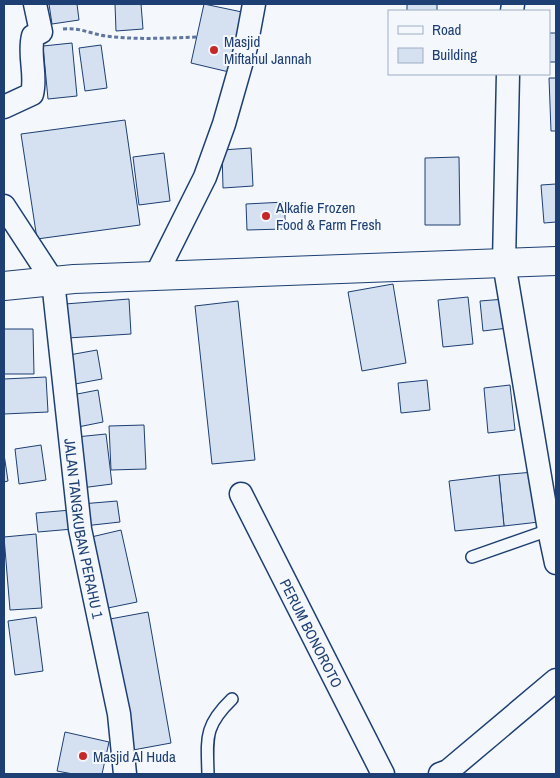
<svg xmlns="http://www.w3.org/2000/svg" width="560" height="778" font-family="'Archivo Narrow',sans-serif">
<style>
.building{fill:#d5e0f0;stroke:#1d3f73}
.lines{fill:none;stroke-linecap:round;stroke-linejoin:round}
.lane-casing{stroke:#1d3f73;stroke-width:14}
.street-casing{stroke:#1d3f73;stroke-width:25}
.secondary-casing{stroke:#1d3f73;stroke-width:30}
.path{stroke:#5e769c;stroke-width:3;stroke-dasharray:4 2.5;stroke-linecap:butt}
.lane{stroke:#f4f7fb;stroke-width:11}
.street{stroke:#f4f7fb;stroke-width:22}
.secondary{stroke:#f4f7fb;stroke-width:28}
.poi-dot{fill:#c62828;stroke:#f4f7fb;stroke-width:2}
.labels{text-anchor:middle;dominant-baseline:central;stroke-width:4;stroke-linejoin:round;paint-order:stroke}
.poi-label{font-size:15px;fill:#1d3f73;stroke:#f4f7fb;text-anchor:start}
.street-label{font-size:15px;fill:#1d3f73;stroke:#f4f7fb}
</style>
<rect width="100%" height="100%" fill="#f4f7fb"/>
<g class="building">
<polygon points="49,4 77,4 79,20 52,24"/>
<polygon points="115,4 141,4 143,29 116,31"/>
<polygon points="204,4 242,12 229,72 191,63"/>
<rect x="407" y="4" width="30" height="7"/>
<rect x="549" y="33" width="7" height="29"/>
<polygon points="72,43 77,96 48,99 43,46"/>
<polygon points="101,45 107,88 85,91 79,48"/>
<polygon points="549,78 556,78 556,131 551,131"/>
<polygon points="125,120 140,225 37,239 21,134"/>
<polygon points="251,148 253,186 223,188 222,150"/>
<polygon points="164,153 170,201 139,205 133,157"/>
<polygon points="459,157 460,225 425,225 425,158"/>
<polygon points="556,184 556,222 544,223 541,185"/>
<polygon points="285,202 285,229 247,230 246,204"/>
<polygon points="393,284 406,363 362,371 348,292"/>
<polygon points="468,297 473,344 443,347 438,300"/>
<polygon points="129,299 131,334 68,338 65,304"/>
<polygon points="505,299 508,328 483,331 480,301"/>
<polygon points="238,301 255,460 212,464 195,306"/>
<polygon points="4,329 33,329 34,374 4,374"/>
<polygon points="97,350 102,379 75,384 69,355"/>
<polygon points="46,377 48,412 4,414 4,379"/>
<polygon points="427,380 430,410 401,413 398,383"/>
<polygon points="510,385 515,430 488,433 484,388"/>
<polygon points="98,390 103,422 78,427 72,395"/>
<polygon points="144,425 146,469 111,470 109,426"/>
<polygon points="106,434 112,484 81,488 76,437"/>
<polygon points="41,445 46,480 19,484 15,449"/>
<polygon points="4,454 8,481 4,482"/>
<polygon points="534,472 539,522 504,526 499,475"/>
<polygon points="499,475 504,526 455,531 449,481"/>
<polygon points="117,501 120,522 84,526 81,504"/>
<polygon points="71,510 73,529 38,532 36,513"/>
<polygon points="121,530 137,602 103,609 87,538"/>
<polygon points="36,534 42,608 10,610 4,537"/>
<polygon points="148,612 171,743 133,750 110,619"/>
<polygon points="36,617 43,671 15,675 8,621"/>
<polygon points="65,732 109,742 102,774 73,774 57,771"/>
</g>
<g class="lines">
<defs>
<g id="lane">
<polyline points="472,557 549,530"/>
<path d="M208,774C207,738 204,726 232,699"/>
</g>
<g id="street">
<polyline points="512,11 513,4"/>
<polyline points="508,74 504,263 549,530 556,563"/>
<path d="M4,107L32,94C37,75 28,55 33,36L41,32L35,4"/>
<path id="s1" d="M4,206L53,281L80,529L119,714L125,774"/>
<polyline points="156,275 205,177 224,124 246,47 254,4"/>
<path id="s2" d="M241,494L383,774"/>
<polyline points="440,774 448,771 556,680"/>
</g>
<polyline id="secondary" points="4,286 74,279 556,261"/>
</defs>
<use href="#lane" class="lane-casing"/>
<use href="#street" class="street-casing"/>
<use href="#secondary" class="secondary-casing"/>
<path class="path" d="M63,29C79,27 91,34 106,36C136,40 167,38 197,37"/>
<use href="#lane" class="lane"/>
<use href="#street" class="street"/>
<use href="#secondary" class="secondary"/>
</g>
<g class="poi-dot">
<circle cx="214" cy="50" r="5"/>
<circle cx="266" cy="216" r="5"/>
<circle cx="83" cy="756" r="5"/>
</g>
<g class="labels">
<g class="poi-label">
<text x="224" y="41">Masjid<tspan x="224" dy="17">Miftahul Jannah</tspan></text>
<text x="276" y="207">Alkafie Frozen<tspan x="276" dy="17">Food &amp; Farm Fresh</tspan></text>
<text x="93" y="756">Masjid Al Huda</text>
</g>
<g class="street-label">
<text stroke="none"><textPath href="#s1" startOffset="339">JALAN TANGKUBAN PERAHU 1</textPath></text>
<text stroke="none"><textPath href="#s2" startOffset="156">PERUM BONOROTO</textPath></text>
</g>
</g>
<rect width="560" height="778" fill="none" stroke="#1d3f73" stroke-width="10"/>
<rect x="388" y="10" width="162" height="65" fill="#f4f7fb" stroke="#9eadc5"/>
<rect x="398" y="26" width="25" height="8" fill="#f4f7fb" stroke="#9eadc5"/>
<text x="432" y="35" font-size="15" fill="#1d3f73">Road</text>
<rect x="398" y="48" width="25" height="15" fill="#d5e0f0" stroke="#9eadc5"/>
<text x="432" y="60" font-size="15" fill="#1d3f73">Building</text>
</svg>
